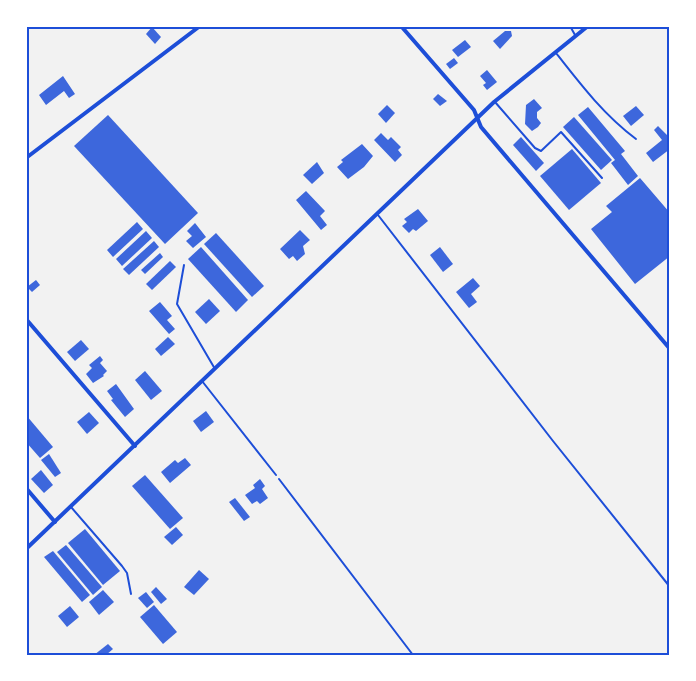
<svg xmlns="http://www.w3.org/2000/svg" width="696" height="681" font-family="Figtree,sans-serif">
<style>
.building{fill:#3d67dc}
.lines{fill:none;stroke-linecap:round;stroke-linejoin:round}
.path{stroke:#1d4ed8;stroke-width:2}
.service{stroke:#1d4ed8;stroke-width:2}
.minor{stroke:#1d4ed8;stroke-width:4}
.neatline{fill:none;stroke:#1d4ed8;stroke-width:2}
</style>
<rect width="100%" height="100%" fill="#f2f2f2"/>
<g class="building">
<polygon points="152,27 161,37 155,44 146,34"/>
<polygon points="505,31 511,31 512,36 500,49 493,41"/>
<polygon points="465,40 471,47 458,57 452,50"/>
<polygon points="454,58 458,63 450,69 446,64"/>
<polygon points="487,70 497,82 487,90 483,85 486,83 480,76"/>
<polygon points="63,76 75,94 69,98 64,91 46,105 39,95"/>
<polygon points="438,94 447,101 440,106 433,99"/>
<polygon points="534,99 542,108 537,112 537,118 541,123 538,127 532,131 525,124 526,105"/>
<polygon points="387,105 395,113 386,123 378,114"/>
<polygon points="636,106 644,115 631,126 623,116"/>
<polygon points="588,107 625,151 621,154 638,176 628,185 611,163 615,160 578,115"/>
<polygon points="108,115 198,213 165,244 74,146"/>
<polygon points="574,117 612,160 601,170 563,127"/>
<polygon points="658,126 670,138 670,149 653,162 646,153 662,140 654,130"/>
<polygon points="381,133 388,140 391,137 401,147 398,150 402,155 395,162 374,140"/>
<polygon points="521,137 544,163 536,171 513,145"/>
<polygon points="362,144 373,156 364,167 348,179 337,167 343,162 341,160"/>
<polygon points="572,149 601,183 569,210 540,176"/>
<polygon points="317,162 324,173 312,184 303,175"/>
<polygon points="640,178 670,213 670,256 635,284 591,229 612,212 606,206"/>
<polygon points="306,191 325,211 320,216 327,225 321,230 296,200"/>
<polygon points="418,209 428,221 416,231 413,229 409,233 402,226 407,222 404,219"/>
<polygon points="137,222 143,229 113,257 107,250"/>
<polygon points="195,223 206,237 193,248 186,241 192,236 187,231"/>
<polygon points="300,230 310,240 303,246 305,254 297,261 293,256 289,259 280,249"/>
<polygon points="146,231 152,238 122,266 116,259"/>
<polygon points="216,233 264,286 252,297 204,244"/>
<polygon points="154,241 159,247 129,275 123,269"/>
<polygon points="201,247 248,300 236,312 188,259"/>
<polygon points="440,247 453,264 443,272 430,255"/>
<polygon points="160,253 163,257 145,274 141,270"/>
<polygon points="170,261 176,267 152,290 146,284"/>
<polygon points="473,278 480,286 471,294 477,302 469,308 456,292"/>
<polygon points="36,280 40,285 32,292 27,287"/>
<polygon points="209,299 220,311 206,324 195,312"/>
<polygon points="160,302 172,316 167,320 175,329 169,334 149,311"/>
<polygon points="168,337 175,344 161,356 155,349"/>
<polygon points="81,340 89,349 75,361 67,352"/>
<polygon points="100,356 103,360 100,363 107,371 103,375 104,376 93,383 86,374 92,368 89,365"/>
<polygon points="145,371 162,391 151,400 135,380"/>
<polygon points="116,384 134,409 125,417 111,400 113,399 107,391"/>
<polygon points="206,411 214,422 201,432 193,421"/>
<polygon points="89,412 99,423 87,434 77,422"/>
<polygon points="26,415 53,447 40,458 26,442"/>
<polygon points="49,454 61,473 55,477 41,460"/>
<polygon points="185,458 191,465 170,483 161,472 175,460 178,463"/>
<polygon points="41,470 53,485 44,493 31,479"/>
<polygon points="145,475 183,518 170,529 132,486"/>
<polygon points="260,479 265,486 262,489 268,498 260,504 257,501 252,504 245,495 255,488 253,485"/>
<polygon points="235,498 250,517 244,521 229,502"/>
<polygon points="176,527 183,535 172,545 164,537"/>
<polygon points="85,529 120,571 103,585 68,543"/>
<polygon points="66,545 102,587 93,595 57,552"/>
<polygon points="53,551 90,595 82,602 44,557"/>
<polygon points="199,570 209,579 194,595 184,587"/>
<polygon points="156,587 167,599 161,604 151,592"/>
<polygon points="103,590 114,602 99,615 89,602"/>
<polygon points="146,592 154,602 147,608 138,598"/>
<polygon points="154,605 177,632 163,644 140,617"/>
<polygon points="70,606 79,617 67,627 58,616"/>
<polygon points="108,644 113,649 106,655 94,655"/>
</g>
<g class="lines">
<polyline class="path" points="279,479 413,655"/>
<g class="service">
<polyline points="570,26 575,35"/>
<path d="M556,53C581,85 604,115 636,139"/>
<polyline points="495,102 535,148 541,151 561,132 602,178"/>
<polyline points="378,215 553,441 670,587"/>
<polyline points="184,265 177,304 215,369"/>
<polyline points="202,381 276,475"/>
<polyline points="71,507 122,566 127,573 131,594"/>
</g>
<g class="minor">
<polyline points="401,26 474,110 481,127 670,349"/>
<polyline points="26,158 200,26"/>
<polyline points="26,319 135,446"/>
<polyline points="26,488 55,522"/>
<polyline points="26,549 494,102 588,26"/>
</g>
</g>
<rect width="696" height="681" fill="none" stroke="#ffffff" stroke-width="55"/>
<rect x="28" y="28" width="640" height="626" class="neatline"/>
</svg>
